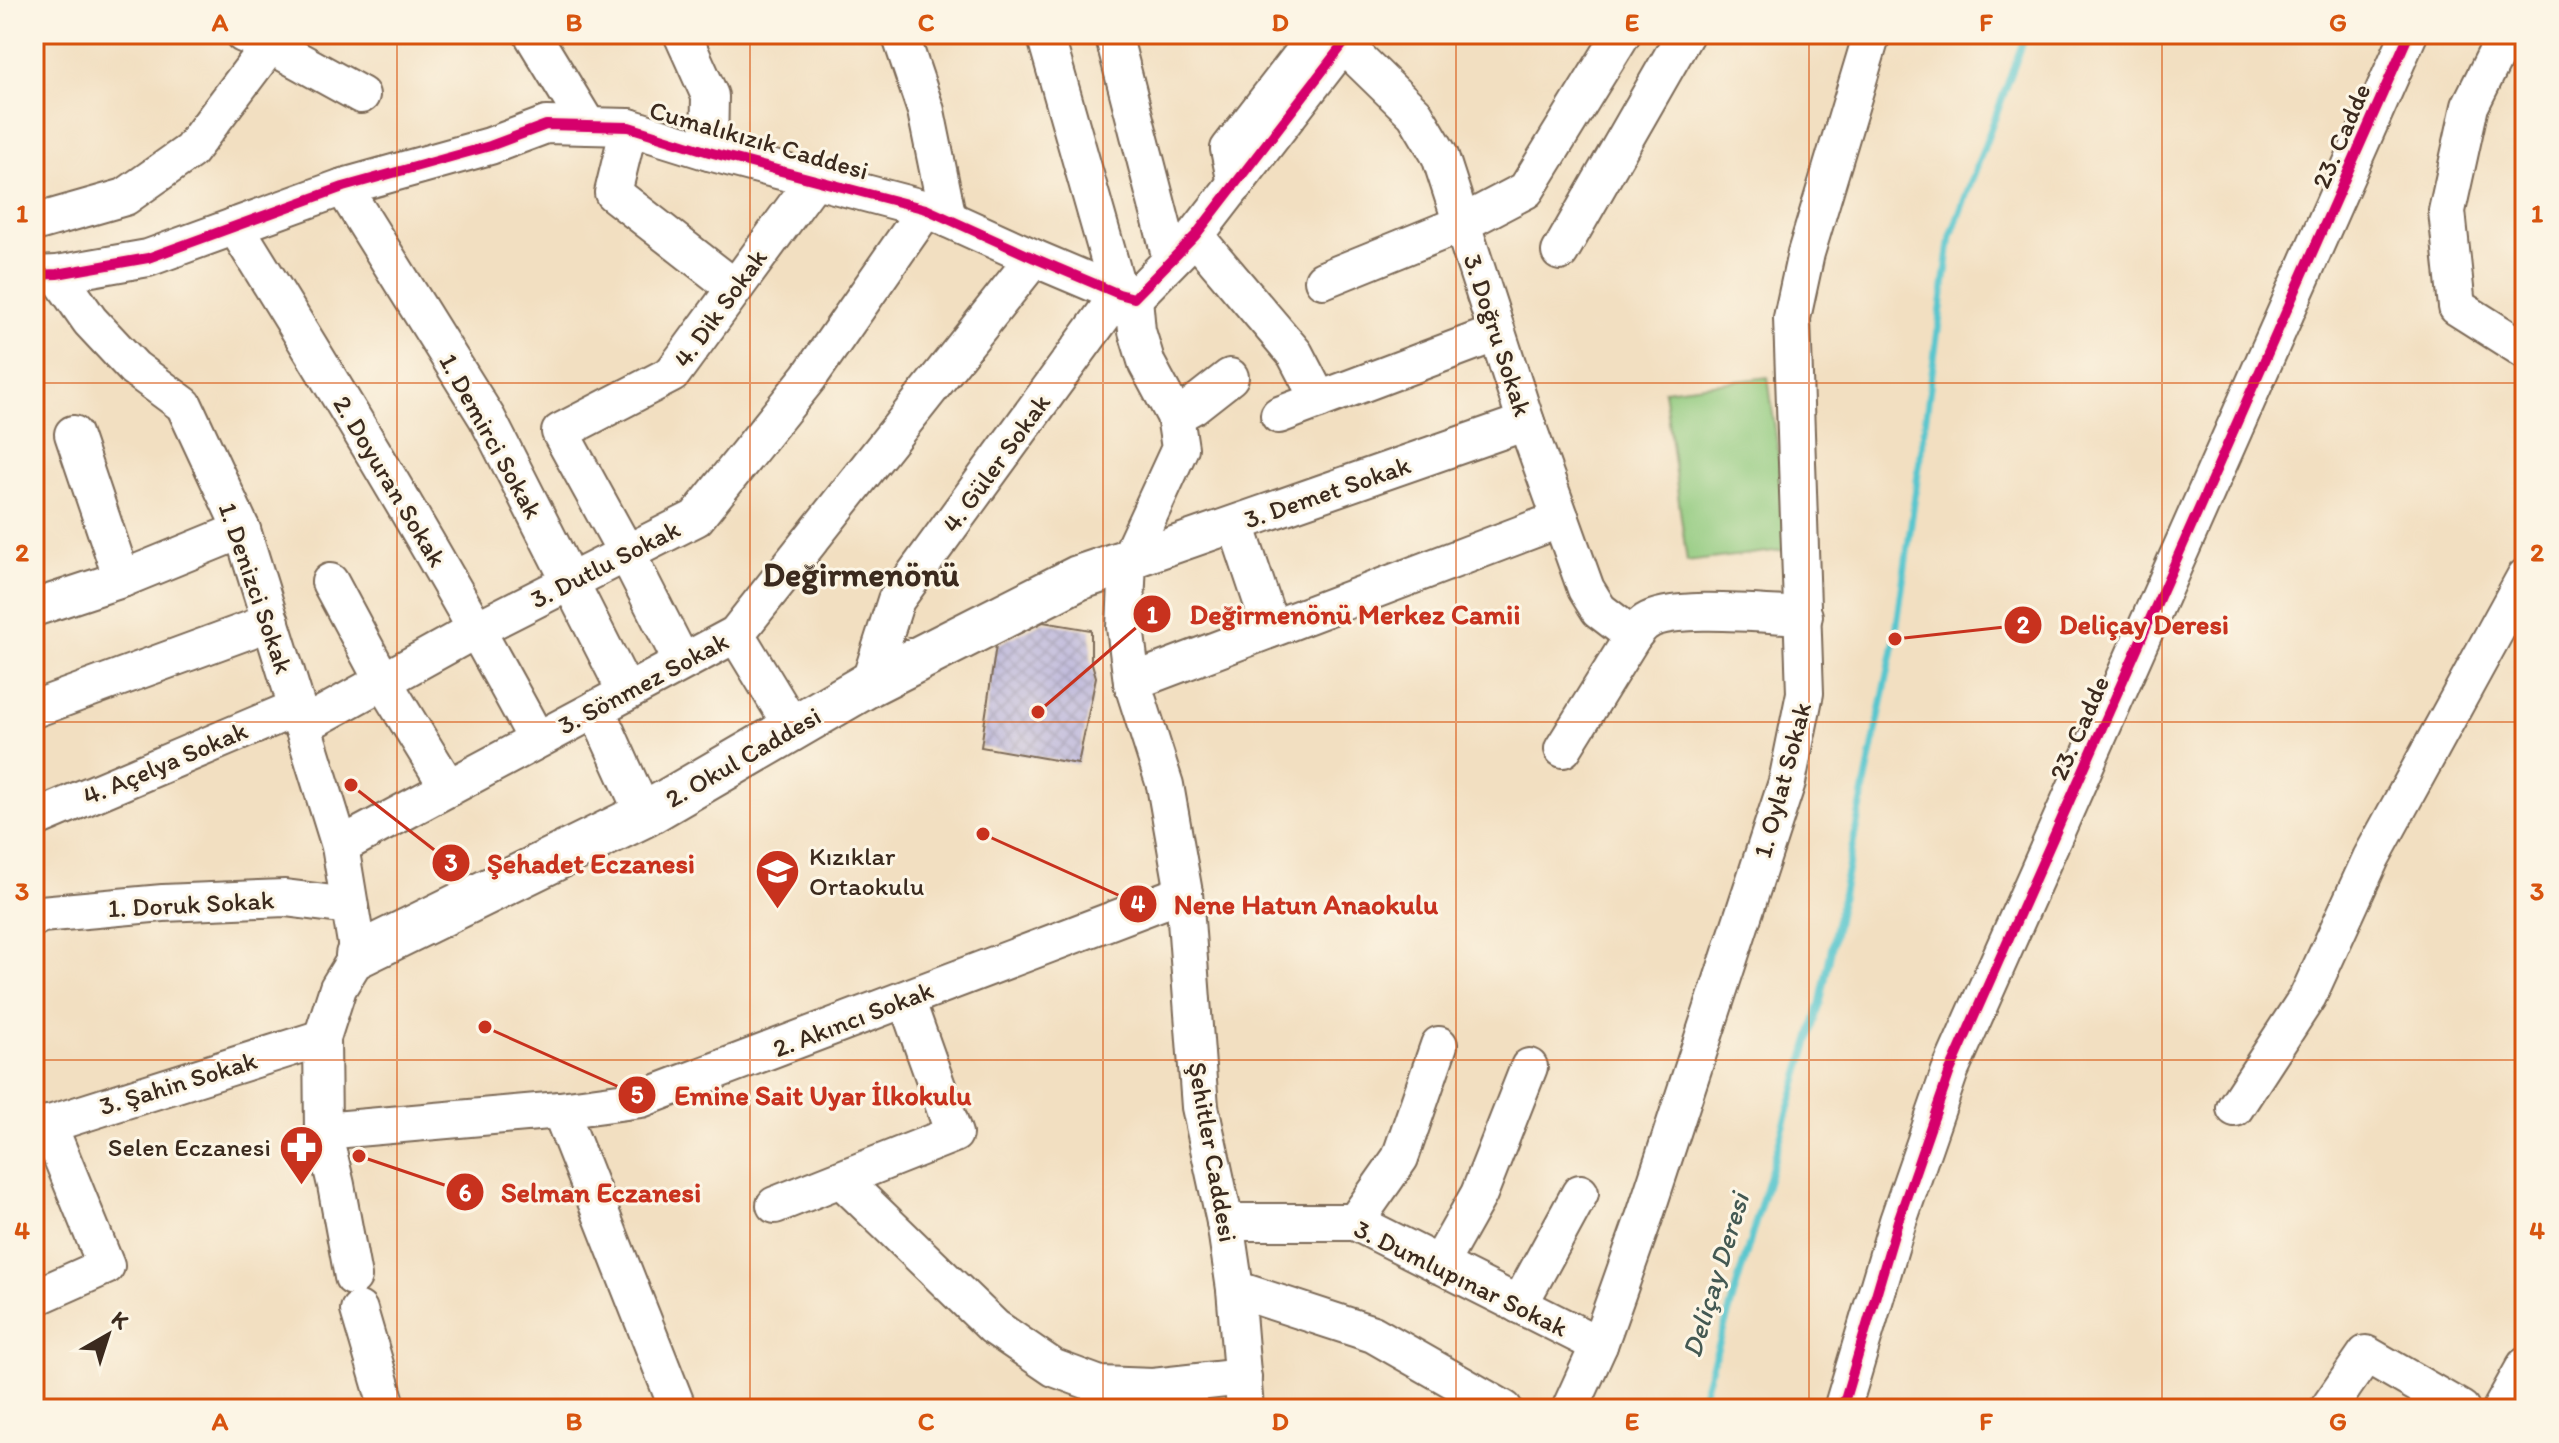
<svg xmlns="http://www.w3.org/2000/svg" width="2559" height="1443" font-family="Itim,sans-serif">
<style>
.pitch{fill:#8fc97d;stroke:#657a4e;stroke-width:2}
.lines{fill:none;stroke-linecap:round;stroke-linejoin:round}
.stream{stroke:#58c6ce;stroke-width:7}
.building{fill:url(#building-cross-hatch)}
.minor-casing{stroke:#7b6957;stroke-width:40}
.major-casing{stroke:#7b6957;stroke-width:48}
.minor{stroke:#fff;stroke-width:36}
.major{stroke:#fff;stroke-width:44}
.cycleway-casing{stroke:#fcf5e5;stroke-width:15}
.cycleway{stroke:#d6006c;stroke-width:10}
.grid{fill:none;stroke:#d7540e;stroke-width:2;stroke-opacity:0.55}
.labels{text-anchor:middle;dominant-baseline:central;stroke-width:6;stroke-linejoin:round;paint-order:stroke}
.street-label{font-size:26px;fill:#3b2a1e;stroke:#fcf5e5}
.poi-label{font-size:26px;fill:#3b2a1e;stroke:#fcf5e5;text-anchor:start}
.water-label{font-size:28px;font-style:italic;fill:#445953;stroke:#fcf5e5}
.district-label{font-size:34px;font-weight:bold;fill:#3b2a1e;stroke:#fcf5e5}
.leader{fill:none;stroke:#c8321e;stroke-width:3}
.callout-dot{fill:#c8321e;stroke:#fcf5e5;stroke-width:3}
.mark-label{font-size:24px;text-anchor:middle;font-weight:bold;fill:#fff}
.callout-label{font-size:28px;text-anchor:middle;font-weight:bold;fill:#c8321e;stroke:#fcf5e5;stroke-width:6;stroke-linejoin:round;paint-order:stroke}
.neatline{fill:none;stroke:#d7540e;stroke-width:3}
.grid-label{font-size:26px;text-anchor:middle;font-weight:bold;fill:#d7540e}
</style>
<defs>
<pattern id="building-cross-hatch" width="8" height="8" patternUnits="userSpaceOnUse" patternTransform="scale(2)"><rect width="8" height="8" fill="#b6b1db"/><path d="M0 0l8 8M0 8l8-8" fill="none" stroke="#9590b1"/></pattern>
</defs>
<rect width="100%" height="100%" fill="#fcf5e5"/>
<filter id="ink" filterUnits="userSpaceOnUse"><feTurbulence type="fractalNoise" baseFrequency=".0125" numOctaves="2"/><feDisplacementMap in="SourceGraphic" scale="16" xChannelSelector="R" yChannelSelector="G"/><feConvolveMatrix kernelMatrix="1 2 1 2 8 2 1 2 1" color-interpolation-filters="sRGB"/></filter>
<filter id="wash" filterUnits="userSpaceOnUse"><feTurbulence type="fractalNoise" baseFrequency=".006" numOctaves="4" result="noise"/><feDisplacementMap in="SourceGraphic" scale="32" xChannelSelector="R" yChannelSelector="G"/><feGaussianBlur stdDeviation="1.8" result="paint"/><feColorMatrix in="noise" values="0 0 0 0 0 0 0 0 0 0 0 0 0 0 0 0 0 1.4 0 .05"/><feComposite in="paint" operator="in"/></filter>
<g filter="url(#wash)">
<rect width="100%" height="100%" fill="#f2dfc1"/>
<polygon class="pitch" points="1768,377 1791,549 1687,562 1664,390"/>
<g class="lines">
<polyline class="stream" points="1698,1409 1726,1322 1820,1004 1895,639 1951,236 2026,34"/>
</g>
<g id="blocks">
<polygon class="building" points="1043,622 1091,630 1091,660 1096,677 1078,764 981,747 996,645"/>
</g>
</g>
<g filter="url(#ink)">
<use href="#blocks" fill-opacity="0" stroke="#7b6957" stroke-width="2"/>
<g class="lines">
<defs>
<g id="minor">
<polyline points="243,34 270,45 361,95"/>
<polyline points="532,34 588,126"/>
<polyline points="682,34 710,96 709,152"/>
<polyline points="900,34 926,111 948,219"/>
<polyline points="1113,34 1171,259"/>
<polyline points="2506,34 2470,106 2447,211 2457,307 2525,350"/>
<polyline points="1344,45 1415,114 1440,156 1526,422 1586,589 1599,610 1633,636"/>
<polyline points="629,127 613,193 735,288"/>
<polyline points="1236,184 1229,149 1318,34"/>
<polyline points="343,187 487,418 626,692"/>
<polyline points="34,223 125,197 190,151 270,45"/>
<path d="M235,226C340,395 443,565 537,740"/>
<polyline points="1195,236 1295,354 1319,400"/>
<polyline points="1560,252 1685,34"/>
<polyline points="57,274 90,321 134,368 184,405 242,530 340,846 358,955 338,988 322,1038 323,1131 336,1185 353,1277"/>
<polyline points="34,275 57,274 148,258 343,187 490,146 546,125 629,127 709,152 926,209 1034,258 1119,294 1134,298 1195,236 1351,34"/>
<polyline points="1323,280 1461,224 1526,190 1622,34"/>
<polyline points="1134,298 1137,331 1147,364 1175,416 1180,448 1128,561 1125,627 1132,682 1165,785 1184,893 1200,1107 1225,1222 1235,1289 1245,1409"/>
<polyline points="1279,415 1497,333"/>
<polyline points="1175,416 1193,406 1230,377"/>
<polyline points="73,434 122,579"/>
<polyline points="1236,524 1271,629"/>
<polyline points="1128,561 1526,422"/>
<polyline points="330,582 383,681 448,787"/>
<polyline points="34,608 122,579 242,530"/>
<polyline points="736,634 793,728"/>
<polyline points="682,662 627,554 560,432 672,374 815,179"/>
<polyline points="1132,682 1561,519"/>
<polyline points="869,684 896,600 1119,294 1045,34"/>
<polyline points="34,709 271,622"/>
<polyline points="596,709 644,815"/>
<polyline points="302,726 477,629 696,518 809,377 926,209"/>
<path d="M1563,749L1633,636C1637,631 1641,625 1646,622C1673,604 1769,615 1804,616"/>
<polyline points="34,819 296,708"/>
<polyline points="340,846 736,634 1034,258"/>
<polyline points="34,918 41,914 163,903 285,898 349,906"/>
<polyline points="2235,1108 2308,996 2371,858 2525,577"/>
<polyline points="560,1110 678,1409"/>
<polyline points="34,1129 322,1038"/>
<polyline points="323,1131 560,1110 641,1099 1184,893"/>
<polyline points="842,1180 994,1327 1054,1368 1100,1385 1153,1387 1243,1377"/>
<polyline points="775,1205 954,1134 906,999"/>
<polyline points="1225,1222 1355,1222 1599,1345"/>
<polyline points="1355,1222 1400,1158 1439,1045"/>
<polyline points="1439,1265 1479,1194 1529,1067"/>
<polyline points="1235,1289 1373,1334 1504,1409"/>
<polyline points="34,1298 106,1266 48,1124"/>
<polyline points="1519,1305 1580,1193"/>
<polyline points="359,1310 388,1409"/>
<polyline points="1570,1409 1599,1345 1645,1215 1787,782 1805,693 1792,318 1806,253 1872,34"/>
<polyline points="1842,1409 1898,1221 1950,1071 2409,34"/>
<polyline points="2328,1409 2366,1354 2461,1409"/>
<polyline points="2501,1409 2525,1366"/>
</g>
<polyline id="major" points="358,955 644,815 869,684 1078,578 1128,561"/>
</defs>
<use href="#minor" class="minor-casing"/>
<use href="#major" class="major-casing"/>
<use href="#minor" class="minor"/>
<use href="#major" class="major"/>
<defs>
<g id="cycleway">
<polyline points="34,275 57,274 148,258 343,187 490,146 546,125 629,127 709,152 926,209 1034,258 1119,294 1134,298 1195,236 1351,34"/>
<polyline points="1842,1409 1898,1221 1950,1071 2409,34"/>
</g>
</defs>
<use href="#cycleway" class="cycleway-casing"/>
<use href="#cycleway" class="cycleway"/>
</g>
</g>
<path class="grid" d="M397,34V1409M750,34V1409M1103,34V1409M1456,34V1409M1809,34V1409M2162,34V1409M34,383H2525M34,722H2525M34,1060H2525"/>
<defs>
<symbol id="school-pin" viewBox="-11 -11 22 30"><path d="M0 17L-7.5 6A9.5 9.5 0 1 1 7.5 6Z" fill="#c8321e" stroke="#fcf5e5"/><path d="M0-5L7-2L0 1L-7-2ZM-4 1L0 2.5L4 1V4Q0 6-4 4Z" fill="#fff"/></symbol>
<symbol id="pharmacy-pin" viewBox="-11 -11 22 30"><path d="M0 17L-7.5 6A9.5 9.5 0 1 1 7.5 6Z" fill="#c8321e" stroke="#fcf5e5"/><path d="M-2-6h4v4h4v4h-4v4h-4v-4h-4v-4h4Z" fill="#fff"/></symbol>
</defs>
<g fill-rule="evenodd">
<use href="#school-pin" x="752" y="846" width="51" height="69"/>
<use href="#pharmacy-pin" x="276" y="1122" width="51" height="69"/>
</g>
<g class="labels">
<g class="street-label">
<text transform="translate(2341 136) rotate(-67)">23. Cadde</text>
<text transform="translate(759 140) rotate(16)">Cumalıkızık Caddesi</text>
<text transform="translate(720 308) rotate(-54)">4. Dik Sokak</text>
<text transform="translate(1498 335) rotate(72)">3. Doğru Sokak</text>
<text transform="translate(491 436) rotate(61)">1. Demirci Sokak</text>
<text transform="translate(996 463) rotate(-54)">4. Güler Sokak</text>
<text transform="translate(390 481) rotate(59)">2. Doyuran Sokak</text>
<text transform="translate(1327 492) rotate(-19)">3. Demet Sokak</text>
<text transform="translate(605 564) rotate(-27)">3. Dutlu Sokak</text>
<text transform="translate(256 588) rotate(71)">1. Denizci Sokak</text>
<text transform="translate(643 683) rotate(-28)">3. Sönmez Sokak</text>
<text transform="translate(2079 728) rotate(-66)">23. Cadde</text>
<text transform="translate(743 757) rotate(-30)">2. Okul Caddesi</text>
<text transform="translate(165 763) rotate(-23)">4. Açelya Sokak</text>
<text transform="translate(1782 780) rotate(-75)">1. Oylat Sokak</text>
<text transform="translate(191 904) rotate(-3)">1. Doruk Sokak</text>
<text transform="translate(853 1019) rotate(-21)">2. Akıncı Sokak</text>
<text transform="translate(178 1083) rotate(-17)">3. Şahin Sokak</text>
<text transform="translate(1213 1152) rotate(80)">Şehitler Caddesi</text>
<text transform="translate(1461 1278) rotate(26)">3. Dumlupınar Sokak</text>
</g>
<g class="poi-label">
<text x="809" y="856">Kızıklar<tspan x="809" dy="30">Ortaokulu</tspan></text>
<text x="271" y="1147" text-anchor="end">Selen Eczanesi</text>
</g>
<g class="water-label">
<text transform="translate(1715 1275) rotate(-73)">Deliçay Deresi</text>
</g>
<g class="district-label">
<text x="861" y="574">Değirmenönü</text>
</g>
</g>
<path class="leader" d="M1038 712L1152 614M1895 639L2023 625M351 785L451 863M983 834L1138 904M485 1027L637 1095M359 1156L465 1192"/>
<g class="callout-dot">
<circle cx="1038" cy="712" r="8"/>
<circle cx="1895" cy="639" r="8"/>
<circle cx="351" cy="785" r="8"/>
<circle cx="983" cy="834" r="8"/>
<circle cx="485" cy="1027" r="8"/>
<circle cx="359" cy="1156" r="8"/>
<circle cx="1152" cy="614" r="20"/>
<circle cx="2023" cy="625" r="20"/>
<circle cx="451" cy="863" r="20"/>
<circle cx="1138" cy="904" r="20"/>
<circle cx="637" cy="1095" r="20"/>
<circle cx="465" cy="1192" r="20"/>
</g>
<g class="mark-label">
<text x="1152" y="623">1</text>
<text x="2023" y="633">2</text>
<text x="451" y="871">3</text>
<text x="1138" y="912">4</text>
<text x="637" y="1103">5</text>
<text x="465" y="1201">6</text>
</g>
<g class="callout-label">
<text x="1355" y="624">Değirmenönü Merkez Camii</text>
<text x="2144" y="634">Deliçay Deresi</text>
<text x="591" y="873">Şehadet Eczanesi</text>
<text x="1306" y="914">Nene Hatun Anaokulu</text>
<text x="823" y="1105">Emine Sait Uyar İlkokulu</text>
<text x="601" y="1202">Selman Eczanesi</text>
</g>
<rect width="2559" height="1443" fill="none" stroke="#fcf5e5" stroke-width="88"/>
<g transform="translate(108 1335) rotate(39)" stroke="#fcf5e5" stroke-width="6" paint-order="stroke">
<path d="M0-6L14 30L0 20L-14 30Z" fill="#3b2a1e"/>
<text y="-12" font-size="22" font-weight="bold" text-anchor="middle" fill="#3b2a1e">K</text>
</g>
<rect x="44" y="44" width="2471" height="1355" class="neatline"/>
<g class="grid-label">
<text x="220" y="31">A</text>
<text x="574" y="31">B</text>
<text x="926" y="31">C</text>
<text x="1280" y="31">D</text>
<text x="1632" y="31">E</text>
<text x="1986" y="31">F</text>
<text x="2338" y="31">G</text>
<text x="22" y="222">1</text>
<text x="2537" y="222">1</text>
<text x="22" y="561">2</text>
<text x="2537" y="561">2</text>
<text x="22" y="900">3</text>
<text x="2537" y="900">3</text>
<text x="22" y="1239">4</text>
<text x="2537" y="1239">4</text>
<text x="220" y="1430">A</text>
<text x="574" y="1430">B</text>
<text x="926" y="1430">C</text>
<text x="1280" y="1430">D</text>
<text x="1632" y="1430">E</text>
<text x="1986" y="1430">F</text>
<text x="2338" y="1430">G</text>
</g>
</svg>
